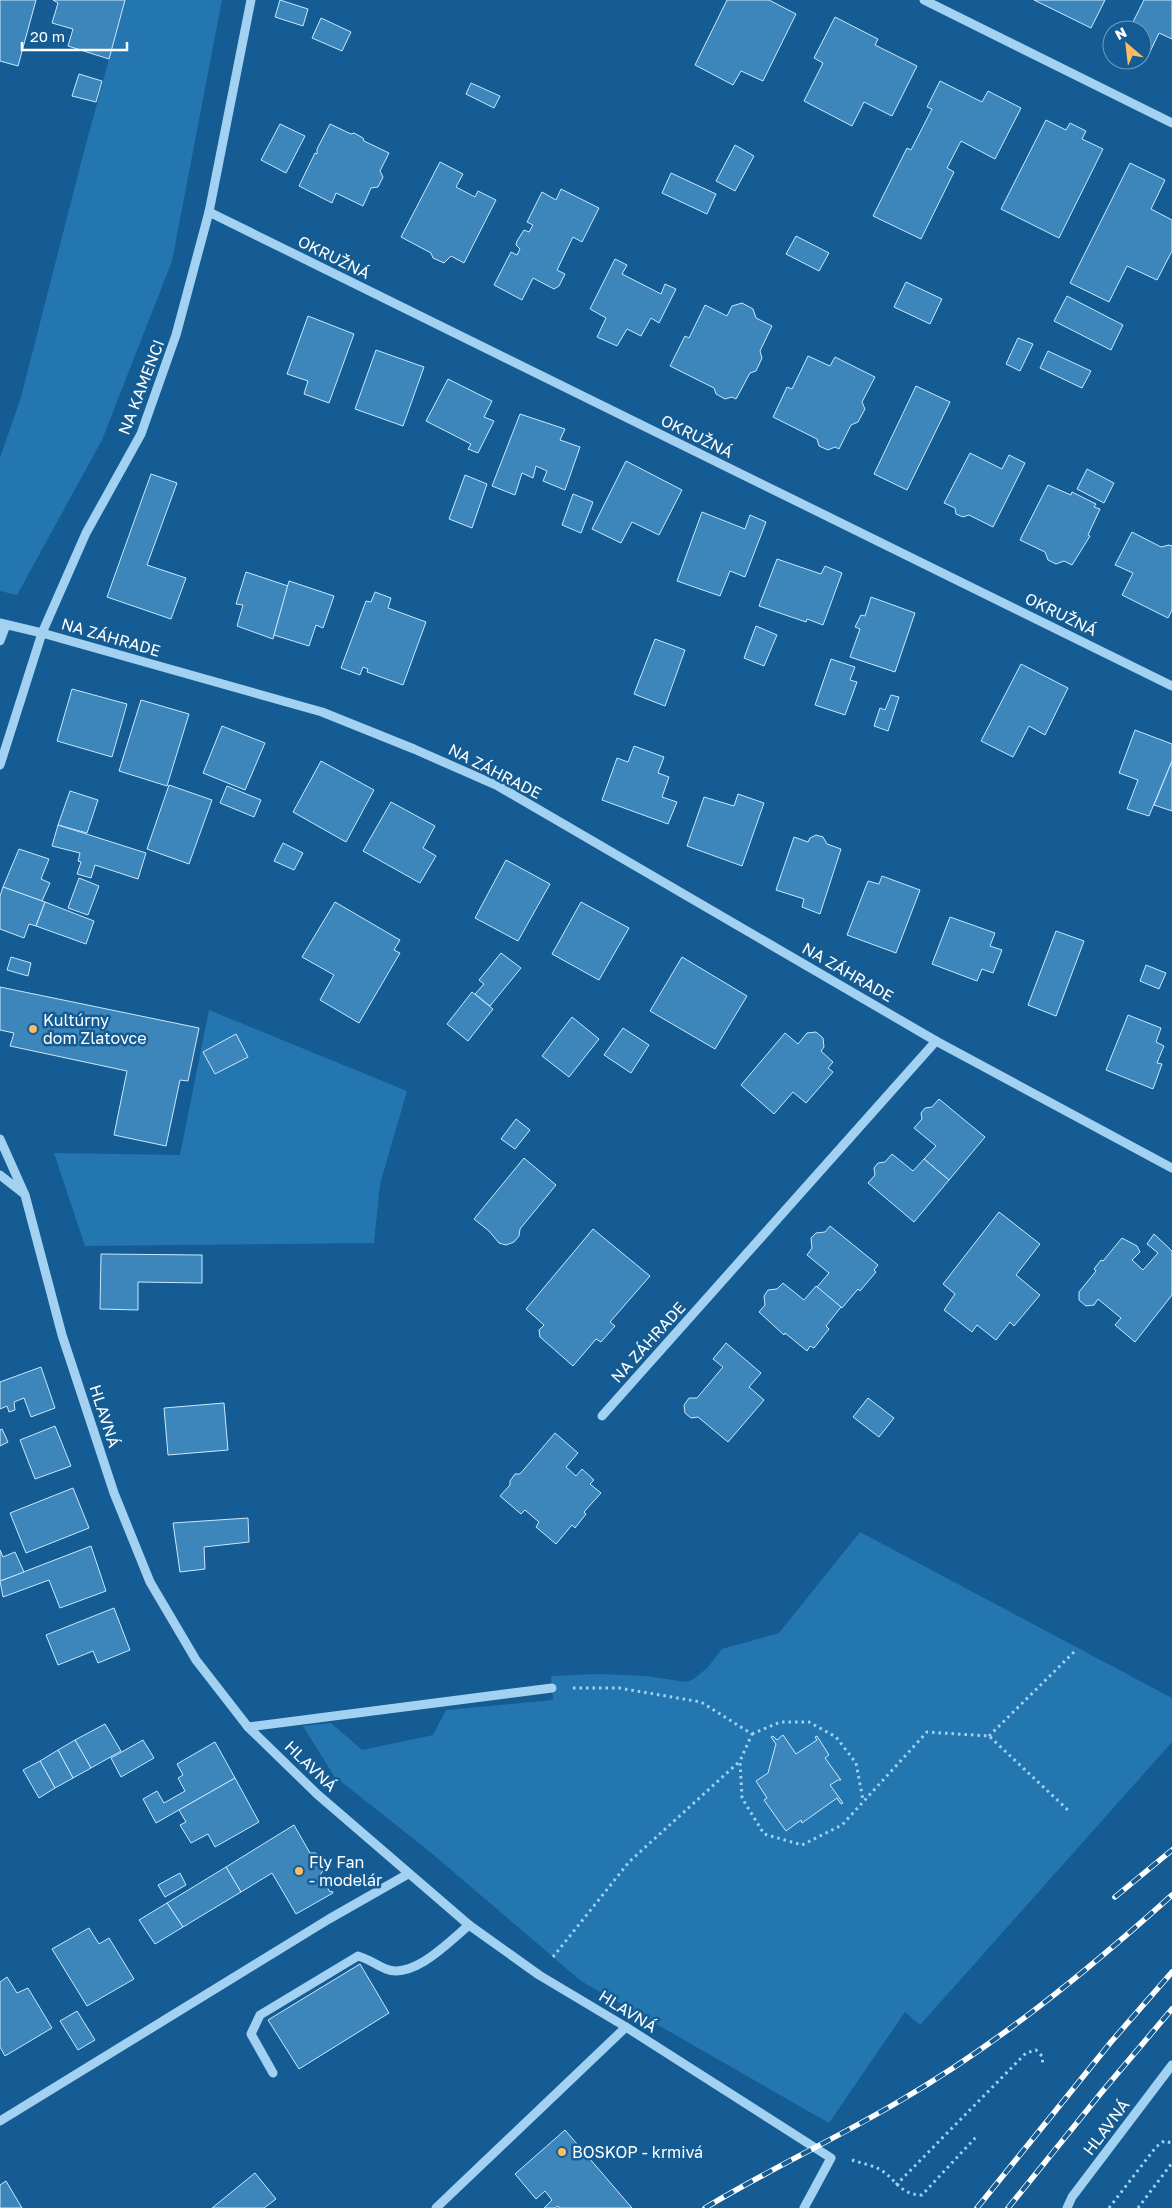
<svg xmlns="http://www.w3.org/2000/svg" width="1172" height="2208" font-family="'Golos Text',sans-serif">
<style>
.green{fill:#2476b0}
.building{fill:#3d86bb;stroke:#cae8fc}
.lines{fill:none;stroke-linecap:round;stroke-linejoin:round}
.path{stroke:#a3d1f1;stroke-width:3;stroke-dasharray:2.5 4;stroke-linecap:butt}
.minor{stroke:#a3d1f1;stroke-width:9}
.rail-casing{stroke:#fff;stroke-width:5.5}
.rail{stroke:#145c93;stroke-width:4;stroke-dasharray:11;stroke-linecap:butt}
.poi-dot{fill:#ffbd63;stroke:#145c93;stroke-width:2}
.labels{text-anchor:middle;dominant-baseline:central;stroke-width:5;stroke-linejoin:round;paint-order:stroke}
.street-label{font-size:16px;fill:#fff;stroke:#145c93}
.poi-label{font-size:16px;fill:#fff;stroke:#145c93;text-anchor:start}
</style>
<rect width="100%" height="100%" fill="#145c93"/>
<g class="green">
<polygon points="125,0 222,0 172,261 102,440 17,595 0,591 0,458 21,397 82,159"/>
<polygon points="209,1010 407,1091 380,1184 374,1243 85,1246 54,1153 180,1155"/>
<polygon points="860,1532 1172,1698 1172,1742 920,2025 905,2012 829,2123 581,1981 429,1851 334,1776 303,1726 331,1723 362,1750 433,1735 446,1710 553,1700 551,1676 598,1674 646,1676 686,1682 694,1679 708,1667 722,1649 779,1633"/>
</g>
<g class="building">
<polygon points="0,0 36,0 18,66 0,61"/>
<polygon points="53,0 125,0 109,59 68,46 73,29 52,23 58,3"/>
<polygon points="280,0 308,9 303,26 275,17"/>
<polygon points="727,0 769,0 796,14 763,81 741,71 733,85 695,65"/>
<polygon points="1034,0 1105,0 1091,28"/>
<polygon points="1144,0 1172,0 1172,39 1159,33 1148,56 1142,54 1142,30 1129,30"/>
<polygon points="835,17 878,39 875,45 917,66 892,116 864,102 852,126 804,101 823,63 814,58"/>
<polygon points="321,18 351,32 342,51 312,38"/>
<polygon points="79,74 102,81 96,102 72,96"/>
<polygon points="940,81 982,102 988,91 1021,108 995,159 961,141 947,168 954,172 921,239 873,216 907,148 911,150 932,109 927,107"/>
<polygon points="471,83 500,96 494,108 466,94"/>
<polygon points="1046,120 1066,130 1070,123 1086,131 1082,139 1103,149 1059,238 1001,209"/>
<polygon points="280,124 305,136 286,173 261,160"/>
<polygon points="330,124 351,134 354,133 363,138 364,141 389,153 380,171 383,177 378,187 371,188 363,206 336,193 332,203 299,186 315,153 317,154 317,149"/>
<polygon points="735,145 754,156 735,191 716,181"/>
<polygon points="440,162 463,174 456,187 475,197 478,191 496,200 464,263 451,256 444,263 433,258 431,253 401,237"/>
<polygon points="1130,163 1165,180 1151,209 1172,220 1172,251 1157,280 1127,266 1109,302 1070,283"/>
<polygon points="671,173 716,194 707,214 662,193"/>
<polygon points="561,189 599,208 582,242 573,237 557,270 565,274 559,286 554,289 533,278 522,300 494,285 511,252 517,255 520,249 516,245 517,241 524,230 529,232 533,225 527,222 542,192 556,200"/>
<polygon points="796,236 829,253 819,271 786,254"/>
<polygon points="615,259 627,265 622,274 661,294 665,284 676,289 659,323 651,318 641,336 627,329 617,346 597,337 606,318 590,309"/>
<polygon points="906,282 942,299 930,324 894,307"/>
<polygon points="1067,296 1123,325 1111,350 1054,321"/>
<polygon points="742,303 753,309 756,318 772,326 760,351 762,358 756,371 750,373 736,399 732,397 725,399 716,394 714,388 670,366 685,336 689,338 705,305 727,316 732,306"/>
<polygon points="308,316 354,334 329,403 304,394 308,381 287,374"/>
<polygon points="1018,338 1033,344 1020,371 1006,364"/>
<polygon points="376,350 424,367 403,426 355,409"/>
<polygon points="1048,351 1091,371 1082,388 1040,368"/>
<polygon points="808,356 830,366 835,357 875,377 862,402 865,409 858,422 851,425 839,449 835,447 828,450 819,446 817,439 773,417 787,387 792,389"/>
<polygon points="448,379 492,401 484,417 494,421 478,453 468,449 471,444 426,421"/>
<polygon points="916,386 950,402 907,490 874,474"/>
<polygon points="520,414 565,429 560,440 580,447 565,490 543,481 547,471 536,466 533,478 522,473 515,495 492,486"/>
<polygon points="970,453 1002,469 1009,455 1025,463 993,527 969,515 963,517 956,514 955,508 944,503"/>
<polygon points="626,461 682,490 659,535 632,522 621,543 592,529"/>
<polygon points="1087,469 1114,483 1104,503 1077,489"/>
<polygon points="151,474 177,483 147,565 186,578 171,619 107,597"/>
<polygon points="465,475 487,484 472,528 449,519"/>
<polygon points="1048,485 1071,495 1072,492 1096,504 1094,507 1100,509 1088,535 1090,536 1072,565 1064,561 1056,564 1048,560 1045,552 1020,540"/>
<polygon points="573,494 593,502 581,533 562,525"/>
<polygon points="702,512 745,529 750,515 766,522 745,577 730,571 720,596 677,581"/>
<polygon points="1132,532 1161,547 1169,545 1172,546 1172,610 1168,618 1122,595 1133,573 1115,565"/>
<polygon points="777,559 821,574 825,566 842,573 823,625 807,619 806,622 759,606"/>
<polygon points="246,572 288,586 273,639 237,626 243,605 236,604"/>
<polygon points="289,581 334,596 323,628 316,625 309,646 274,635"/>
<polygon points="375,592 391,598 388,608 426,622 403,685 367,672 368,669 363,667 360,675 341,668 366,601 371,602"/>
<polygon points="871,597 915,613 895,672 850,657 860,629 855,627 861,615 865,616"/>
<polygon points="756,626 777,635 764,666 744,658"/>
<polygon points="655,639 685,650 665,706 634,694"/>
<polygon points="831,659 855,667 850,680 857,682 845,715 815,705"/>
<polygon points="1021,664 1068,688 1045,735 1029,726 1013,757 981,741"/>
<polygon points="72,689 127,704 112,757 57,741"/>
<polygon points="891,695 899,697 888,731 874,726 880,708 885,710"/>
<polygon points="141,700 189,714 167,786 119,771"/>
<polygon points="222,726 265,743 245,790 203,773"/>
<polygon points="1135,730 1172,744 1172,761 1149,816 1127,809 1138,780 1119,773"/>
<polygon points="634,746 664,757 658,773 669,777 662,797 677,802 668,824 602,800 617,758 628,762"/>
<polygon points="321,761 374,790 346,842 293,812"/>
<polygon points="1172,761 1172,811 1154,805"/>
<polygon points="169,785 212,800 189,864 147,849"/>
<polygon points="227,786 261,800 254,817 220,803"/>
<polygon points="70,791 98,800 87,833 58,825"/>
<polygon points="738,794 764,803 742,866 687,846 704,797 734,806"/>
<polygon points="391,802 435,826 423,848 436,856 420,883 363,851"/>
<polygon points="58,825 146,853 138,879 95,865 91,878 77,874 81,862 78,861 80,853 52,846"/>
<polygon points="816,835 823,837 827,844 841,849 820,914 802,907 804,899 776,890 794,837 808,842 810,838"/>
<polygon points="283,843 303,853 294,870 274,861"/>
<polygon points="19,849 49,859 41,879 50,883 42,901 3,887"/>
<polygon points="506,860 550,884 518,941 475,918"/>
<polygon points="882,876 920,890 896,953 847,935 868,881 879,884"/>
<polygon points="79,878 99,886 88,915 68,908"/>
<polygon points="3,887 45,902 36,926 29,924 24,938 0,929 0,896"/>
<polygon points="45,902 94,921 86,944 36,926"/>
<polygon points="335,902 400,940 394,950 400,953 359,1023 320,1000 334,975 302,957"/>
<polygon points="581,902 629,928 599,980 552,954"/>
<polygon points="950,917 995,933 990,946 1002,950 993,973 982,969 977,981 932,964"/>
<polygon points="1056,931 1084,941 1056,1016 1028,1005"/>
<polygon points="501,953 521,968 490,1006 475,994 484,984 479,980"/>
<polygon points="11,957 31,963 28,976 7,970"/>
<polygon points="682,957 747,996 715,1049 650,1011"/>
<polygon points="1146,965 1166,973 1159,989 1140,981"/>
<polygon points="0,987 199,1028 188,1081 180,1080 166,1146 114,1135 127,1071 10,1046 14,1033 0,1030"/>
<polygon points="472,992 493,1009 468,1041 447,1024"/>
<polygon points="1128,1015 1161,1028 1156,1042 1164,1046 1157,1063 1162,1064 1153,1089 1106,1070"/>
<polygon points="572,1017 599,1039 569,1077 542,1056"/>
<polygon points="623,1028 649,1045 631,1073 604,1055"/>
<polygon points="816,1032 823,1038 824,1047 821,1051 833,1062 828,1068 833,1072 806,1103 793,1092 774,1114 741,1085 785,1033 798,1044 807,1033"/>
<polygon points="236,1034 248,1057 215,1074 203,1052"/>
<polygon points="939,1099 985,1137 949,1180 924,1159 936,1146 914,1128 922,1119 921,1113 925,1108 932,1107"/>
<polygon points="516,1119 530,1130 515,1149 501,1139"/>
<polygon points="892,1154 913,1171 924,1159 949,1180 914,1222 868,1183 875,1175 874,1168 878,1163 885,1162"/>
<polygon points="524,1158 556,1185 520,1229 519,1236 514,1242 506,1245 499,1243 489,1231 474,1219"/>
<polygon points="999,1212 1040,1244 1016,1275 1040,1295 1014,1326 1010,1322 996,1340 977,1325 972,1332 944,1310 955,1294 943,1284"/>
<polygon points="830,1226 878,1265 874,1270 876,1272 860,1291 858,1289 842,1308 817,1287 829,1273 807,1255 812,1248 811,1238 816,1233 825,1232"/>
<polygon points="593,1229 650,1276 610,1322 615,1326 601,1342 596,1339 573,1366 540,1337 539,1330 544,1325 526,1309"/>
<polygon points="1154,1234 1172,1251 1172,1295 1135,1342 1115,1325 1121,1318 1098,1299 1094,1305 1086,1306 1079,1300 1079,1292 1096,1271 1094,1269 1101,1260 1103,1261 1122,1238 1137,1246 1140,1252 1132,1260 1143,1270 1158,1253 1147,1244"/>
<polygon points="101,1254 202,1255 202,1283 138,1282 138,1310 100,1309"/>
<polygon points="783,1283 804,1300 816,1286 841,1307 826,1326 829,1329 814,1348 810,1346 807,1351 785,1333 784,1335 759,1312 765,1305 764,1296 768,1290 777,1289"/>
<polygon points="726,1343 761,1373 749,1387 764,1400 728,1442 698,1417 691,1418 685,1413 684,1405 689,1398 697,1398 723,1367 713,1359"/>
<polygon points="41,1367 55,1408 31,1417 24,1398 14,1402 15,1410 9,1412 7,1406 0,1409 0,1382"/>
<polygon points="868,1398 894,1418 879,1437 853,1417"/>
<polygon points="224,1403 228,1450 168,1455 164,1408"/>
<polygon points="55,1426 71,1466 35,1479 20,1440"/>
<polygon points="2,1429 8,1442 0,1446 0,1430"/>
<polygon points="555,1433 578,1453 566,1467 576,1476 582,1469 594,1480 590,1484 601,1493 584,1512 586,1514 575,1528 572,1525 556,1544 536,1527 539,1522 525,1510 521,1514 500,1496 510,1485 510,1481 515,1474 520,1474"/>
<polygon points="73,1488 89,1528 26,1553 10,1513"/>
<polygon points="248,1518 249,1542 204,1547 205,1569 180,1572 173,1523"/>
<polygon points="91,1546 106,1591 60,1608 49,1580 3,1597 0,1581"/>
<polygon points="0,1550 3,1557 15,1552 24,1572 0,1581"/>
<polygon points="114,1608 130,1650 98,1663 93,1651 58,1665 46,1635"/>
<polygon points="105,1724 121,1751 91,1768 75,1740"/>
<polygon points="783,1735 796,1754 817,1740 815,1737 817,1736 829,1755 825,1758 841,1780 838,1780 830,1785 843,1803 841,1804 837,1798 802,1823 801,1820 786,1831 764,1800 767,1798 756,1781 768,1773 776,1744 771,1737 773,1736 777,1740"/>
<polygon points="75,1740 91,1768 73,1778 58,1750"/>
<polygon points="143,1740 154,1758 121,1777 111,1758"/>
<polygon points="215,1742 235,1778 156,1823 143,1799 157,1791 164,1803 185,1791 178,1778 183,1775 177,1764"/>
<polygon points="58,1750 73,1778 55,1788 40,1761"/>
<polygon points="40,1761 55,1788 39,1798 23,1770"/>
<polygon points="235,1778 259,1822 215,1847 208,1834 191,1843 180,1825 186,1822 179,1810"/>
<polygon points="294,1825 310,1853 316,1853 325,1868 320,1875 330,1892 332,1891 333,1893 296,1914 272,1873 241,1892 226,1867"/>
<polygon points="226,1867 241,1892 183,1927 167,1903"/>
<polygon points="180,1873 186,1885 165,1897 158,1885"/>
<polygon points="167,1903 183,1927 155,1944 139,1920"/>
<polygon points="89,1928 99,1944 109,1938 134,1979 87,2006 52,1949"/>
<polygon points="360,1964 389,2013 299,2069 268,2020"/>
<polygon points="7,1977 17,1993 28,1988 52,2028 5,2056 0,2047 0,1982"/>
<polygon points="77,2011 95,2040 78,2050 60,2021"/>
<polygon points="565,2130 632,2208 559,2208 558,2206 555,2208 544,2208 552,2200 545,2191 536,2199 515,2174"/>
<polygon points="255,2173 276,2199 264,2208 212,2208"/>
<polygon points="6,2181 22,2208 0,2208 0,2185"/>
</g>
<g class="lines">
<g class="path">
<polyline points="573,1688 619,1688 701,1702 752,1734 740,1761 742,1798 764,1834 802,1845 842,1825 927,1732 989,1736 1069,1811"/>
<polyline points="752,1734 780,1722 809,1722 836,1737 856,1763 863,1800"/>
<polyline points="989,1736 1075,1651"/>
<polyline points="553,1957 629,1862 740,1761"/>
<path d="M852,2160C861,2163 871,2165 879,2169C896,2178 899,2195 922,2195L976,2137"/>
<polyline points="896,2185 1026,2053 1036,2050 1042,2056 1043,2066"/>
<polyline points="1109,2208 1156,2147 1164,2141 1172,2143"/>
<polyline points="1138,2208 1172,2163"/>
</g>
<g class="minor">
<polyline points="924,0 1172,123"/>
<polyline points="209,212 1172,686"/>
<polyline points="0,623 42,633 322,712 414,749 498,786 936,1041 1172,1168"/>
<polyline points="0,641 6,625"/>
<polyline points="0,765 42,633 86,533 141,434 176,335 209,212 251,0"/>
<polyline points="0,1139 25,1195 62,1335 114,1493 150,1582 196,1660 248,1727 317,1794 469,1925 539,1975 626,2027 831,2158 804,2208"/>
<polyline points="0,1175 23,1193"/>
<polyline points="602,1416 936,1041"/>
<polyline points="248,1727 552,1688"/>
<path d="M273,2073L251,2034L260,2015L358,1956C369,1959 376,1965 386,1969C413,1980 450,1941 469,1925"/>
<polyline points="0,2121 329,1919 408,1874"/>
<polyline points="436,2208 626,2027"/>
<polyline points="1067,2208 1072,2197 1172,2065"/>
</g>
<defs>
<g id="rail">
<polyline points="1115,1897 1172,1850"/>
<path d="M705,2208C768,2170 835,2139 898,2102C998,2044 1086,1972 1172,1895"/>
<polyline points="977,2208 1111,2042 1172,1972"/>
<polyline points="1008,2208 1101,2093 1172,2009"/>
</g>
</defs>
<use href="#rail" class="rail-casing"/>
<use href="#rail" class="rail"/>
</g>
<g class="poi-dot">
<circle cx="33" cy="1029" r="5"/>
<circle cx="299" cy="1871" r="5"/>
<circle cx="562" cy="2152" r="5"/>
</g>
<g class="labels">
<g class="street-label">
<text transform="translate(334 257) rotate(26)">OKRUŽNÁ</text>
<text transform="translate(141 387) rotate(-69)">NA KAMENCI</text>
<text transform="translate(697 436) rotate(26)">OKRUŽNÁ</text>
<text transform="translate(1061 614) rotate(26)">OKRUŽNÁ</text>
<text transform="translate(111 637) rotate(16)">NA ZÁHRADE</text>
<text transform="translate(495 771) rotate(27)">NA ZÁHRADE</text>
<text transform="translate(848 972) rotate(30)">NA ZÁHRADE</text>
<text transform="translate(648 1342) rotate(-48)">NA ZÁHRADE</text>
<text transform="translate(105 1416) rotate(72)">HLAVNÁ</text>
<text transform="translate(311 1766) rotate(44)">HLAVNÁ</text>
<text transform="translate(628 2011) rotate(32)">HLAVNÁ</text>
<text transform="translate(1106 2127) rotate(-53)">HLAVNÁ</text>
</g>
<g class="poi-label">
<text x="43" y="1020">Kultúrny<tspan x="43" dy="18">dom Zlatovce</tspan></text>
<text x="309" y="1862">Fly Fan<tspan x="309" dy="18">- modelár</tspan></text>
<text x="572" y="2152">BOSKOP - krmivá</text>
</g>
</g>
<g transform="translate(1127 45) rotate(332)"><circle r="24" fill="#145c93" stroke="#729dbe"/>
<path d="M0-4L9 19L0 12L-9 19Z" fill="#ffbd63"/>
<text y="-8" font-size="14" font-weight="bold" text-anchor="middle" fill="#ffffff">N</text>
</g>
<path d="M22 42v8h105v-8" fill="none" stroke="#ffffff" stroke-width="2.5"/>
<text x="30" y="42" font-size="15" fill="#ffffff" stroke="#145c93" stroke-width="4" paint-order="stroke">20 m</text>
</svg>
